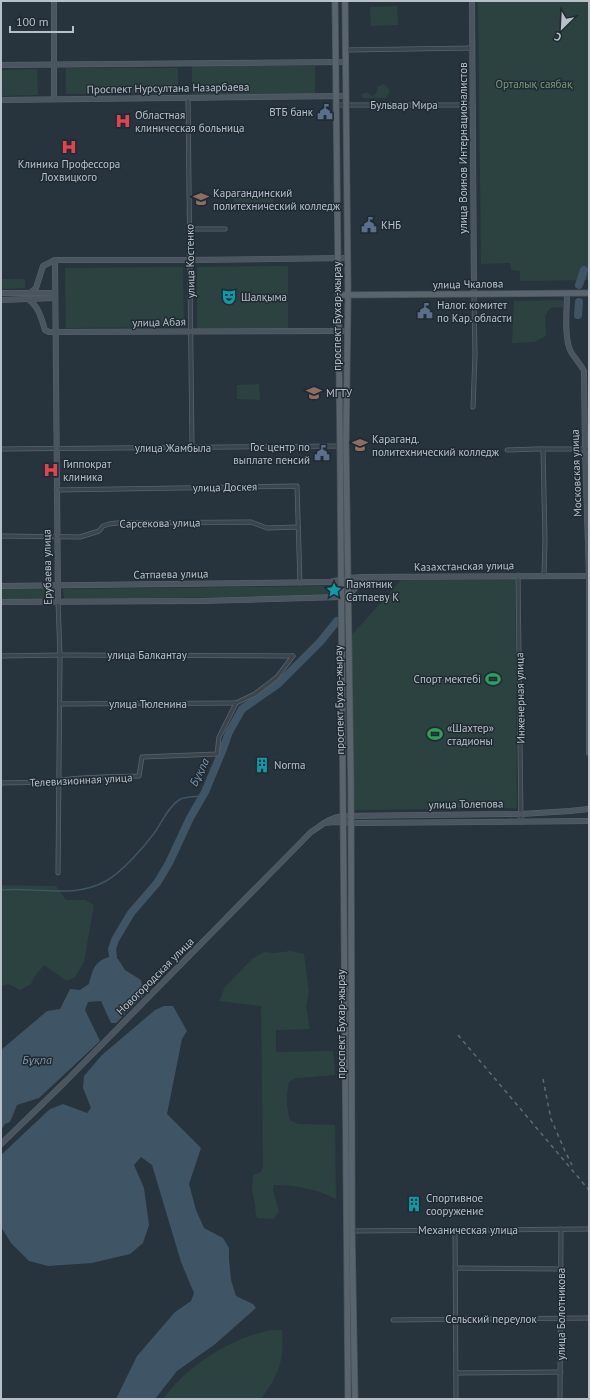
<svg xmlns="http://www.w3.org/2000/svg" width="590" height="1400" font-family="'PT Sans',sans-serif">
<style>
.green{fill:#2c4240}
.water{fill:#3f5464}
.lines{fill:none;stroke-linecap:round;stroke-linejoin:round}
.stream{stroke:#3f5464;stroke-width:1.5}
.river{stroke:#3f5464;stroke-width:8}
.street-casing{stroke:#59636b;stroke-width:5}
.secondary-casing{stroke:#59636b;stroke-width:6}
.primary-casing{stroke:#47515a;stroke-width:7}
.street{stroke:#3b454e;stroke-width:3.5}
.secondary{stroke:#4a5560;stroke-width:5}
.primary{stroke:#59646d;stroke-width:5.5}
.rail{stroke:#5e6a74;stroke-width:1.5;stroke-dasharray:4 4;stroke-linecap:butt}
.labels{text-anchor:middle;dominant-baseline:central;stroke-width:3;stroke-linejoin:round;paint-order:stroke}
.park-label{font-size:11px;fill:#789c7b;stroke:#202a33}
.street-label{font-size:11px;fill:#b7c0c8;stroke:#202a33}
.poi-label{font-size:11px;fill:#b7c0c8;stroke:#202a33;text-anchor:start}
.water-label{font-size:12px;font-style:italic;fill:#7b95a9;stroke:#202a33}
</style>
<rect width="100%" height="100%" fill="#27343d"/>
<g class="green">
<polygon points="478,1 589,1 589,280 520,281 520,271 511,270 510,263 481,264"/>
<polygon points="397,6 398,25 371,26 370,7"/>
<rect x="192" y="66" width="123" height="28"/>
<rect x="66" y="68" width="112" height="26"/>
<polygon points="37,69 38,95 1,96 1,70"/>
<polygon points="384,84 390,90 386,98 362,98 362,94 367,92 371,96 375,95 378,90 377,87"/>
<polygon points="235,190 274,190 273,207 233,207"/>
<polygon points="288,266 288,328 197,329 197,267"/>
<polygon points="183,267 184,327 66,328 65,268"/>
<polygon points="1,279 25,279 25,288 1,289"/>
<polygon points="563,300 563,307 550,308 545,316 546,336 534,342 512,343 514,301"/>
<polygon points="259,384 260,400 237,399 237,385"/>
<polygon points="515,578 517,808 355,810 350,637 402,579"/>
<polygon points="333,586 333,596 64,599 63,589"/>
<rect x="1" y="589" width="45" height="10"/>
<polygon points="1,885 56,886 66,900 85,900 94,905 84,962 75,977 67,981 44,965 34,977 31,984 20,990 9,984 1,986"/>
<path d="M291,951L304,954L309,992L306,1006L310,1029L276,1030V1052L333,1051L335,1075L296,1078L289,1082C286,1096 286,1107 290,1120L298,1124L335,1125L336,1199C317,1189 295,1185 274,1185L273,1191L279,1211L274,1219L257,1218L256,1215L255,1204L252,1189L253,1175L261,1172L263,1165L261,1006L219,1001L225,987L252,959L264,952L274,953Z"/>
<path d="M271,1330H282C285,1361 278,1375 261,1399H163C189,1364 229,1339 271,1330Z"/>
</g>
<g class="water">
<path d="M113,956L118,959L125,970L141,980L144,995L116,1023H111L101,1001L88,1002L85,1010L100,1041L39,1098L17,1105L10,1122L5,1124L1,1130V1050L47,1011L60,1009L70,989L80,990L89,984C93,969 94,960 113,956Z"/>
<polygon points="164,1006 173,1006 187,1031 182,1039 167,1114 201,1148 189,1184 196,1210 204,1228 223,1238 229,1248 229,1259 231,1280 236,1296 253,1304 256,1308 214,1345 177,1371 155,1399 116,1399 137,1356 175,1312 191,1301 194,1293 181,1262 152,1165 141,1157 134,1165 144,1188 149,1225 143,1243 130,1254 92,1263 48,1266 29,1261 11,1243 1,1227 1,1155 50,1109 63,1104 87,1113 91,1108 83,1088 84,1076 102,1055 155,1010"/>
</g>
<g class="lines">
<path class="stream" d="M1,890C36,887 74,899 106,881C122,872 144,847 155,832C162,822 168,807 179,800C185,796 195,797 202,796"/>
<g class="river">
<polyline points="579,285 584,270"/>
<polyline points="578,315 579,302"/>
<polyline points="113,956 112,949 115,940 131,913 157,883 169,863 190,818 205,792 223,749 229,732 242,709 278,684 320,642 337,621"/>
</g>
<defs>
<g id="street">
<polyline points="346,50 472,48"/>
<polyline points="188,98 192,448"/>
<polyline points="336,105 473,105"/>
<polyline points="190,229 225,229"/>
<polyline points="473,407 475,355 474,295"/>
<polyline points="1,449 341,446"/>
<polyline points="543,449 545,540 544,576"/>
<polyline points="507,450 536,449 589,449"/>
<polyline points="56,490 297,486 300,583"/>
<polyline points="1,536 80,537 99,531 103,526 109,524 117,523 251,522 267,528 298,527"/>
<polyline points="518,575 521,822"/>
<polyline points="58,601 60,655 58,873"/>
<polyline points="1,656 60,655 293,656"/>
<polyline points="60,704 236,703"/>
<path d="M1,783L52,782C77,776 113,777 139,776L142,757L217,754L219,737L236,703L255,694L277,677L293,656"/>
<polyline points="455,1229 456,1399"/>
<polyline points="350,1231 589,1229"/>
<polyline points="455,1268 561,1269"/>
<polyline points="393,1320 589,1318"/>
<polyline points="456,1373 561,1372"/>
<polyline points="560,1399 561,1229"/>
</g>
<g id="secondary">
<polyline points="54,1 54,99"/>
<polyline points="472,1 474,295"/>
<polyline points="1,65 345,62"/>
<polyline points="1,100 345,96"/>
<polyline points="55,260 58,601"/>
<polyline points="1,293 54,293"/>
<polyline points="30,293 36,288 43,266 55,260 190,260 347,258"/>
<path d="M567,293C567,309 564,335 570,350C574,358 580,363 584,371L585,449L589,576"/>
<path d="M28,299C39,307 41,317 45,330L49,332L348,331"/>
<polyline points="1,300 54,298"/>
<polyline points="589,576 589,753"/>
<polyline points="1,586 330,582 348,578 364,577 589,576"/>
<polyline points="1,602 200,601 340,597 348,595 360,584 377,579"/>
<polyline points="325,823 334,822 351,823 589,821"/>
<path d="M1,1144L66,1081L311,832C322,825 329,818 342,816L521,814L570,811L589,809"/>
</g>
<g id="primary">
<polyline points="335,1 340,446 348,1399"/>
<polyline points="345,1 348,295 346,446 351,792 352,1231 355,1399"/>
<polyline points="338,295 589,293"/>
</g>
</defs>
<use href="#street" class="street-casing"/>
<use href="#secondary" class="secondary-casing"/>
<use href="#primary" class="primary-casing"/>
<use href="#street" class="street"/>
<use href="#secondary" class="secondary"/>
<use href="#primary" class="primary"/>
<g class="rail">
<polyline points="458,1035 589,1190"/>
<polyline points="543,1079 551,1119 565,1151 572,1165"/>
</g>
</g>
<defs>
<symbol id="civic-bare" viewBox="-9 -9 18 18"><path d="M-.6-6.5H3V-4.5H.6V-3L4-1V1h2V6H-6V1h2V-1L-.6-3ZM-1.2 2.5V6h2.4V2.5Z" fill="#5c6f8a" stroke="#202a33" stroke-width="2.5" paint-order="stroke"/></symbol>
<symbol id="hospital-bare" viewBox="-9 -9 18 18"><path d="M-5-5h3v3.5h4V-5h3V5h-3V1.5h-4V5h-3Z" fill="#e0444e" stroke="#202a33" stroke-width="2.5" paint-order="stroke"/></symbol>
<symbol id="university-bare" viewBox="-9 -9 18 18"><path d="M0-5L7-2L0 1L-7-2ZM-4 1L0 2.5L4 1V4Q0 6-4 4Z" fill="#8d6e63" stroke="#202a33" stroke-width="2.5" paint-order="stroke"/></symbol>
<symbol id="theatre-bare" viewBox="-9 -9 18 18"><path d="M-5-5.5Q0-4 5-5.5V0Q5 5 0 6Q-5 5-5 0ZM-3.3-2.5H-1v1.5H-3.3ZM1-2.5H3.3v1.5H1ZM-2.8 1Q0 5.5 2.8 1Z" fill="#0f9aa8" stroke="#202a33" stroke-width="2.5" paint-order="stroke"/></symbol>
<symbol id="sight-bare" viewBox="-9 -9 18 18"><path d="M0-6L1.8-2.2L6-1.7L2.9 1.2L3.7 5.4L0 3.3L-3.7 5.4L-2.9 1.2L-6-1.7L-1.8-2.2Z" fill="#0f9aa8" stroke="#202a33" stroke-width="2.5" paint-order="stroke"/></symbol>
<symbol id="stadium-bare" viewBox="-9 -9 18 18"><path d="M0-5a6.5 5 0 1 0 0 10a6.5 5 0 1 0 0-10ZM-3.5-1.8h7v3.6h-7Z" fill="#2e9e5b" stroke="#202a33" stroke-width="2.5" paint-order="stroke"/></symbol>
<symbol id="building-bare" viewBox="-9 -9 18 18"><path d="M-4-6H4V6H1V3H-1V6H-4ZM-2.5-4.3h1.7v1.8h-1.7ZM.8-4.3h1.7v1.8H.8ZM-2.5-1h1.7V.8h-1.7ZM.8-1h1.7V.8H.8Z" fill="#0f9aa8" stroke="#202a33" stroke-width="2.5" paint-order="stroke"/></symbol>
</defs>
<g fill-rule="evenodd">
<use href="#civic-bare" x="314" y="101" width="22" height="22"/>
<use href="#hospital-bare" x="112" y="110" width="22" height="22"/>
<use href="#hospital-bare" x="58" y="136" width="22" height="22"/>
<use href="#university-bare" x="190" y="188" width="22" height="22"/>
<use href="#civic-bare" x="358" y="214" width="22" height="22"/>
<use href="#theatre-bare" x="218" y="286" width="22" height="22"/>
<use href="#civic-bare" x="414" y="300" width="22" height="22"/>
<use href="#university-bare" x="303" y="382" width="22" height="22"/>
<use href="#university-bare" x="349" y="434" width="22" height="22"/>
<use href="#civic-bare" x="311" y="442" width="22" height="22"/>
<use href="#hospital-bare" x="40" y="459" width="22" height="22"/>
<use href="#sight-bare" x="323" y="579" width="22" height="22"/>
<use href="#stadium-bare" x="482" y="668" width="22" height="22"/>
<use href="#stadium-bare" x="424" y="723" width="22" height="22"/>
<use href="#building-bare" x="251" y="754" width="22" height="22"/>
<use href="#building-bare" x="403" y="1193" width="22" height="22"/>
</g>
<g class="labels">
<g class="park-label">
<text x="534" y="84">Орталық саябақ</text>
</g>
<g class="street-label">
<text transform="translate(168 88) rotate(-1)">Проспект Нурсултана Назарбаева</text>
<text x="404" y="105">Бульвар Мира</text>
<text transform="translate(463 148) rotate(-90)">улица Воинов Интернационалистов</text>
<text transform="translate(190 261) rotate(-91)">улица Костенко</text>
<text transform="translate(468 284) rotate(-1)">улица Чкалова</text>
<text transform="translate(337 316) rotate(-90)">проспект Бухар-жырау</text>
<text transform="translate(159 322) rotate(-1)">улица Абая</text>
<text x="173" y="448">улица Жамбыла</text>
<text transform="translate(576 473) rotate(-92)">Московская улица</text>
<text transform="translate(225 487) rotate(-1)">улица Доскея</text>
<text transform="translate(160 523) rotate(-1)">Сарсекова улица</text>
<text transform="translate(464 566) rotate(-1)">Казахстанская улица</text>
<text transform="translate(47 567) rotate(-91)">Ерубаева улица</text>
<text transform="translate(171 574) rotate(-1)">Сатпаева улица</text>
<text x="147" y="655">улица Балкантау</text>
<text transform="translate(520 698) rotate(-91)">Инженерная улица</text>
<text transform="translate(339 700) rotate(-91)">проспект Бухар-жырау</text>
<text x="148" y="704">улица Тюленина</text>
<text transform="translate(81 780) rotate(-3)">Телевизионная улица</text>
<text transform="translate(466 804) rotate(-1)">улица Толепова</text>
<text transform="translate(155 976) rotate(-45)">Новогородская улица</text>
<text transform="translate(341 1024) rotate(-90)">проспект Бухар-жырау</text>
<text x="468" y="1230">Механическая улица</text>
<text transform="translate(561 1314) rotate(-90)">улица Болотникова</text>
<text x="491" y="1319">Сельский переулок</text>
</g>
<g class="poi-label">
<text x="313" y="112" text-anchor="end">ВТБ банк</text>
<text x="135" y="115">Областная<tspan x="135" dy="13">клиническая больница</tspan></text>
<text x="69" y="164" text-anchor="middle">Клиника Профессора<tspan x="69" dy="13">Лохвицкого</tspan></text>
<text x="213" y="193">Карагандинский<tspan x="213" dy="13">политехнический колледж</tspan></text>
<text x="381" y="225">КНБ</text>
<text x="241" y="297">Шалқыма</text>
<text x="437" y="305">Налог. комитет<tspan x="437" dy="13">по Кар. области</tspan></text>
<text x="326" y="393">МГТУ</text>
<text x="372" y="439">Караганд.<tspan x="372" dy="13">политехнический колледж</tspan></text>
<text x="310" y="447" text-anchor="end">Гос центр по<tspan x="310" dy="13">выплате пенсий</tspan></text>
<text x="63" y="464">Гиппократ<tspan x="63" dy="13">клиника</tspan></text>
<text x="346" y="584">Памятник<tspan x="346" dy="13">Сатпаеву К</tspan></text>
<text x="481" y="679" text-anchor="end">Спорт мектебі</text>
<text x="447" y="728">«Шахтер»<tspan x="447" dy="13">стадионы</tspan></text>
<text x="274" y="765">Norma</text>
<text x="426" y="1198">Спортивное<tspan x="426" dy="13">сооружение</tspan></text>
</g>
<g class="water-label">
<text transform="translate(199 772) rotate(-64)">Бұқпа</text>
<text x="37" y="1059">Бұқпа</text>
</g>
</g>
<rect width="590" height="1400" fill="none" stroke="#b7c0c8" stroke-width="4"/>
<g transform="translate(562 28) rotate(204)" stroke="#202a33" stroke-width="3" paint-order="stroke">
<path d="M0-3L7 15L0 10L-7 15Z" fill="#b7c0c8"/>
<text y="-6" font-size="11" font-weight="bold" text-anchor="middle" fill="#b7c0c8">С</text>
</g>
<path d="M10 26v6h63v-6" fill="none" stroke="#b7c0c8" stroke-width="2"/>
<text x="16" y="26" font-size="12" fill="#b7c0c8" stroke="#202a33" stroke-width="3" paint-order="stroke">100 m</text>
</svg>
